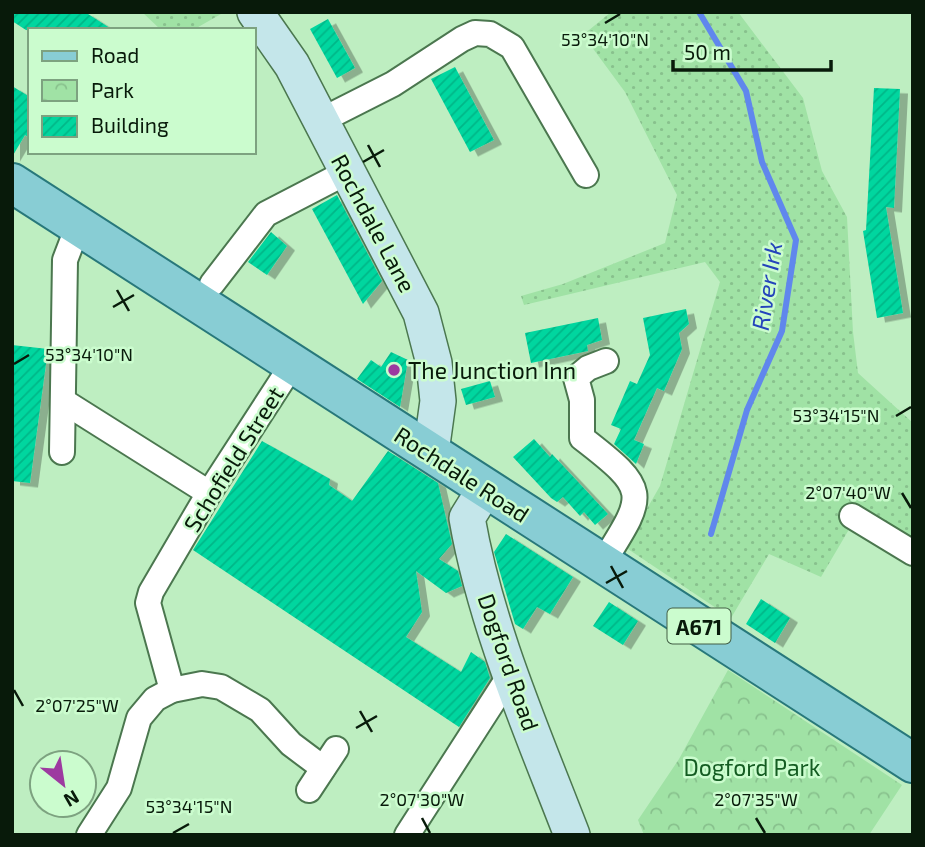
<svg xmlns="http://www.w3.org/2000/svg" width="925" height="847" font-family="'Exo 2',sans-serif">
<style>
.grass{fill:url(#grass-dots)}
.park{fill:url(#park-crowns)}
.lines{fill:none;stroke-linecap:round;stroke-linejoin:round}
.stream{stroke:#6087ed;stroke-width:6}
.building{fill:url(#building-hatch);filter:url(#shadow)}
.street-casing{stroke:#4b774f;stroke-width:28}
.secondary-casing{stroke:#4b774f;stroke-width:38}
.primary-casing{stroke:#28787b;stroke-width:42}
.street{stroke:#fff;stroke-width:24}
.secondary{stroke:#c4e6ea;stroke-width:35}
.primary{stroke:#88cdd4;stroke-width:38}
.ticks{fill:none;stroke:#081a0a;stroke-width:2.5}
.poi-dot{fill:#9d3aa0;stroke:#cbfcce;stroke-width:2.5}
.labels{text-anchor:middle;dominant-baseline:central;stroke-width:5;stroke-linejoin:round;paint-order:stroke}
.shield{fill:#cbfcce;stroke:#425e45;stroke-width:2}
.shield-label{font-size:21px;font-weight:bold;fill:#081a0a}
.street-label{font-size:23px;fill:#081a0a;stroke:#cbfcce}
.poi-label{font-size:23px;fill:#081a0a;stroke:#cbfcce;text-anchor:start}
.park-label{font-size:23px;fill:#145c22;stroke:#cbfcce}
.water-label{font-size:24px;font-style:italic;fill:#2444bb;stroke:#cbfcce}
.ticks-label{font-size:18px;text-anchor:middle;fill:#081a0a;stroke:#cbfcce;stroke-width:5;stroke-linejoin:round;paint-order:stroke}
</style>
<defs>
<pattern id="grass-dots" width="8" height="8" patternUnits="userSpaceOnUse" patternTransform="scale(1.75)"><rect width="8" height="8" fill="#a0e2a5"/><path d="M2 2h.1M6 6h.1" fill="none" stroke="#88c18d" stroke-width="1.8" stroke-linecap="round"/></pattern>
<pattern id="park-crowns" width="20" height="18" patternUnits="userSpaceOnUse" patternTransform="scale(1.75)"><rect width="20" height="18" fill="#a0e2a5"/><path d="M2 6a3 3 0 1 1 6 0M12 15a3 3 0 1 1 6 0" fill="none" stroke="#88c18d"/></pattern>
<pattern id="building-hatch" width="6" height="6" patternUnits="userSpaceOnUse" patternTransform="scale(1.75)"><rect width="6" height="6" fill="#02d69f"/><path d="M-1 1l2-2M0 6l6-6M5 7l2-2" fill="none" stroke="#02b788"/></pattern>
<filter id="shadow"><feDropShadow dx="8" dy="4.5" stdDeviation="0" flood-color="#0004"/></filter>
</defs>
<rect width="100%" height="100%" fill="#beeec1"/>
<g class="grass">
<polygon points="142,12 220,12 221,14 193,30 161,30"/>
<polygon points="611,12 738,12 803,98 822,171 847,217 853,332 858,373 913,423 913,538 861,509 821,577 769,554 731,618 625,547 660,486 720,282 705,262 524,305 521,296 563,284 665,243 677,195 625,92 583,35"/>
</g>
<polygon class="park" points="728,670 902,785 869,835 644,835 638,820 679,759"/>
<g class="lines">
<polyline class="stream" points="699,12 746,91 762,162 796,240 782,331 747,410 711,534"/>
</g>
<g class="building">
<polygon points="12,12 85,12 113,30 26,30 12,21"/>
<polygon points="328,19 355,68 337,78 310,29"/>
<polygon points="455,67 494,140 470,152 431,79"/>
<polygon points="12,86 30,97 30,138 25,135 12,157"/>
<polygon points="874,88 900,89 894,208 886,207 903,313 877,318 863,231 866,230"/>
<polygon points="337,195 382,281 363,304 312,209"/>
<polygon points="271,232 287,246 267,275 248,262"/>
<polygon points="686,309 689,324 679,333 682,349 664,391 657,388 634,440 644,444 636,464 614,444 621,429 611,425 630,381 637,384 650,355 643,318"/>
<polygon points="598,318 602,340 587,345 588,351 531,363 525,333"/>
<polygon points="12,345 48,349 30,483 12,481"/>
<polygon points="391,352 408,360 400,407 357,379 371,360 381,367"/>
<polygon points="490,381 495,397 466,405 461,389"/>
<polygon points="534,439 550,457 552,454 608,514 595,525 584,512 580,516 563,497 557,502 551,498 513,457"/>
<polygon points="262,441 330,479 329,485 352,501 388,451 438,483 452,544 439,559 458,571 462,586 446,593 416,571 422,612 406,637 461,672 471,652 485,662 490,678 459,727 193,550"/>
<polygon points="506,534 573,577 550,614 537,607 523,629 515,624 494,552"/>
<polygon points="761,599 790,618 775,643 746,624"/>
<polygon points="609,602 638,621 623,645 593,626"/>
</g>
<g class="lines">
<defs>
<g id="street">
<polyline points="320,121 393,84 462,39 475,33 490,34 512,47 586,175"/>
<polyline points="212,284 266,214 347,172"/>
<polyline points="63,401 209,493"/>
<polyline points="62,452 65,260 78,226"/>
<polyline points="852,516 913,553"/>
<path d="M602,564C646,494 651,491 582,438V400L576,378L588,368L606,361"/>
<polyline points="172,690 148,603 151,592 209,493 292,365"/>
<polyline points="309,790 336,749"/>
<polyline points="89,835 119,788 139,718 155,699 172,690 202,684 221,687 260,710 291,744 323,768"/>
<polyline points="407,835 510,675"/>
</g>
<g id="secondary">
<polyline points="255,12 292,65 421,313 434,363 438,401 431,452"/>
<path d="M485,489L467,518C486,627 532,731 572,835"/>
</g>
<polyline id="primary" points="12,183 913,763"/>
</defs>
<use href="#street" class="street-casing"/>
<use href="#secondary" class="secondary-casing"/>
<use href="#primary" class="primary-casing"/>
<use href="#street" class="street"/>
<use href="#secondary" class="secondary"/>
<use href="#primary" class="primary"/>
</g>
<path class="ticks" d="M605,23L620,14M368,145L380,167M363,162L384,150M117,290L129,311M113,307L134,295M14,364L29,355M896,416L911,407M902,493L911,508M611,566L623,588M606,583L627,571M14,690L23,706M360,711L372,732M356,728L377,716M422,818L430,833M756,818L765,833M173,833L189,824"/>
<circle class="poi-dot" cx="394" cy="370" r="7"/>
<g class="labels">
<rect class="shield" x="667.5" y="608.5" width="63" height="35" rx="5"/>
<g class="shield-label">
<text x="699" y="626">A671</text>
</g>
<g class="street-label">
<text transform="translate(374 223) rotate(62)">Rochdale Lane</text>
<text transform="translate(233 459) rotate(-58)">Schofield Street</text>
<text transform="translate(462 474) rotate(33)">Rochdale Road</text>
<text transform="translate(509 662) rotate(71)">Dogford Road</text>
</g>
<g class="poi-label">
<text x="408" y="370">The Junction Inn</text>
</g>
<g class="park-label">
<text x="752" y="767">Dogford Park</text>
</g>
<g class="water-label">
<text transform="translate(766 286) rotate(-81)">River Irk</text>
</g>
</g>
<g class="ticks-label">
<text x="605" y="46">53°34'10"N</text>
<text x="89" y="361">53°34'10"N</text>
<text x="836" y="422">53°34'15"N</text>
<text x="848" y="499">2°07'40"W</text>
<text x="77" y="712">2°07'25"W</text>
<text x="422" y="806">2°07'30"W</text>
<text x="756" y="806">2°07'35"W</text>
<text x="189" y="813">53°34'15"N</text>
</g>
<rect width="925" height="847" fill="none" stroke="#081a0a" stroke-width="28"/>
<rect x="28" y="28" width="228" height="126" fill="#cbfcce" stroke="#7da280" stroke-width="2"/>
<rect x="42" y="51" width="35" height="10" fill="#88cdd4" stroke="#7da280" stroke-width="2"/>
<text x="91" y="63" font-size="21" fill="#081a0a">Road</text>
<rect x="42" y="80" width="35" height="21" fill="url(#park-crowns)" stroke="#7da280" stroke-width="2"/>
<text x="91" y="98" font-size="21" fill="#081a0a">Park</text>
<rect x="42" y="116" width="35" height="21" fill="url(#building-hatch)" stroke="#7da280" stroke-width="2"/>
<text x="91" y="133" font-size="21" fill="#081a0a">Building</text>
<g transform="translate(63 784) rotate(150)"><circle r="33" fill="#cbfcce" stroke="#7da280" stroke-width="2"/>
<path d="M0-5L12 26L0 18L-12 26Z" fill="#9d3aa0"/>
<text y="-10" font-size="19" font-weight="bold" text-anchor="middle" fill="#081a0a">N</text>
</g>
<path d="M673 60v10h158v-10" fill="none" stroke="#081a0a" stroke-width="3.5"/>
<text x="684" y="60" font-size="21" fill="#081a0a" stroke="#cbfcce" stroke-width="5" paint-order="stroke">50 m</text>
</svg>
